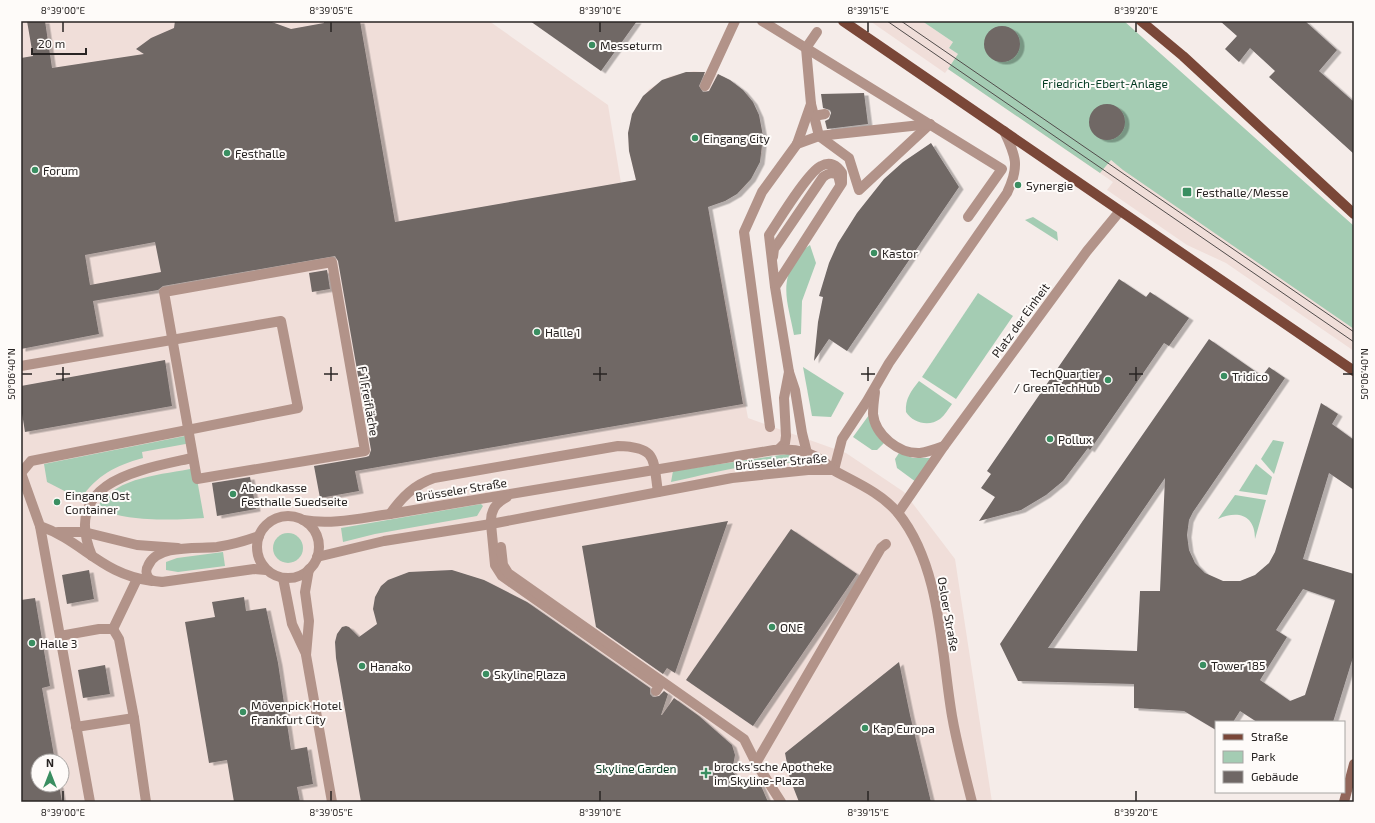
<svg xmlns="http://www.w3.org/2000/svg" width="1375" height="823" font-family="'Exo 2',sans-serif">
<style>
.built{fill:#f0ded9;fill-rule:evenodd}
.green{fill:#a4ccb3}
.building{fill:#6f6765;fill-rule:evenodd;filter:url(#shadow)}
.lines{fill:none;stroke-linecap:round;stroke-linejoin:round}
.lane{stroke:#b29389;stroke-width:10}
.street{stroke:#b29389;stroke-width:10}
.secondary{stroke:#92665a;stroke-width:10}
.primary{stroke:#7a4738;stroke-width:10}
.tram{stroke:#514c4b;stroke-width:1}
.ticks{fill:none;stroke:#282423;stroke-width:1.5}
.poi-dot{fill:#3a8e61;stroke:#fefbf9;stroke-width:1.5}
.labels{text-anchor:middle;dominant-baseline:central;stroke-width:4;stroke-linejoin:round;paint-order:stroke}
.poi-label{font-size:12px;fill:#282423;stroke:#fefbf9;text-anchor:start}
.park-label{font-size:12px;fill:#033a21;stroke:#fefbf9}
.street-label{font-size:12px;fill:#282423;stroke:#fefbf9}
.neatline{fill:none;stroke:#282423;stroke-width:1.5}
.ticks-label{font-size:10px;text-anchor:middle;fill:#282423}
</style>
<defs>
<filter id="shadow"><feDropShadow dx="4.5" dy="2.5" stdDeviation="0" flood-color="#0004"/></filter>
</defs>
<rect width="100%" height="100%" fill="#f5ece9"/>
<g class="built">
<path d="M21,21H489L608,105L621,183L636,180L629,151L628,133L635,108L649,89L670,76L694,71L718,74L737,85L749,96L759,115L763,136L762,155L753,175L743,189L725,201L708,206L748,418L846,453L904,492L955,559L992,802H21ZM38,761H62V785H38Z"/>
<polygon points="870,21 922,21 953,42 949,48 1354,329 1354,351 1226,263 1187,245 1107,190 1113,182 948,69 945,73"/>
</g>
<g class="green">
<polygon points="922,21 1124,21 1354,226 1354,329 1123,170 1111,160 1100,173 948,69 958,54 949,48 953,42"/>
<polygon points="1033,217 1057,232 1058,241 1025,220"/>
<path d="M810,245L816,263L802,301L801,334L794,335C789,307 779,286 795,260C800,254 803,249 810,245Z"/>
<polygon points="978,293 1013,316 956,399 922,377"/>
<polygon points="803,367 844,393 831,417 812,416"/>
<path d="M919,381L952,404C948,409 945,415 940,419C929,427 913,423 906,412C905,399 911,391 919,381Z"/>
<path d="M869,415C872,426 874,435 884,443L877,450H872L853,437Z"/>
<path d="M190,435L191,443L142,452L143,458C114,466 98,475 80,499L47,482L44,464Z"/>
<polygon points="1273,440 1284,442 1274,474 1261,459"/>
<polygon points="899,453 913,458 932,458 916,482 897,468 895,459"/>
<path d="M787,454L803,457L802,464C763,458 710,474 671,482L673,471Z"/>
<polygon points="1256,464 1272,477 1267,495 1239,491"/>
<path d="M195,468L204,518C179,520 117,523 98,506C117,476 163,475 195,468Z"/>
<path d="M1235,495L1266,500L1255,539C1255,515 1238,510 1218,519Z"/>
<polygon points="481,504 483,506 477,516 375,534 343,542 341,528"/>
<circle cx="288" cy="548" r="15"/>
<polygon points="223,552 225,566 178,572 166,570 166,562 177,558"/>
</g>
<g class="building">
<path d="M27,21H45L52,68L144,54L136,49L151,38L174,28L175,21H269L291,29L324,23V21H360L395,222L636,180L629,151L628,133L632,114L643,96L662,80L686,72H705L699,86L703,92L709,91L718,74L730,80L743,90L753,102L759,115L763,136L760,162L751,179L737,194L725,201L708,207L743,404L355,471L359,491L320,498L314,466L366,457L369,456L371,450L338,261L335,256L163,286L158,290L93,301L99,334L21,349V58L33,56ZM155,242L161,272L90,285L85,255Z"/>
<polygon points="530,21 637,21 601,71"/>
<polygon points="1220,21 1305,21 1337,50 1319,71 1354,102 1354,154 1269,77 1275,71 1250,48 1239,62 1225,49 1237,36"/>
<circle cx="1002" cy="44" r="18"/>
<polygon points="864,93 868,124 827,129 825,121 829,119 831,113 830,110 823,108 821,94"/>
<circle cx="1107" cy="122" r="18"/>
<polygon points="931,143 959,187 847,351 829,339 814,361 818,322 823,297 819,296 829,263 838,243 857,213 884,179 903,162"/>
<polygon points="327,270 330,289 312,292 309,273"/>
<polygon points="1119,279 1146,297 1150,292 1189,318 1169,346 1164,343 1090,450 1088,448 1063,481 1046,495 1021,510 979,521 995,497 981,488 991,474 987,471"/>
<path d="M1209,339L1262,376L1269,367L1285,378L1193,512L1189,520L1187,535L1189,550L1195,563L1205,573L1223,581H1240L1255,575L1269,563L1275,552L1321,403L1338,414L1332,424L1354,440V490L1329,473L1303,559L1354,574V654L1333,722H1257L1240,711L1233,722H1216V730L1184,711L1134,708V684L1018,681L1000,644L1082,522ZM1165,478L1160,591H1140L1137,651L1048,648ZM1303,589L1335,600L1305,695L1290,701L1260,680L1287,637L1276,630Z"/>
<polygon points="165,360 172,406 25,432 21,407 21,386"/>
<polygon points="250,477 256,509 217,516 212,483"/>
<polygon points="728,521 675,673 667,668 663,674 596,627 582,546"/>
<polygon points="791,529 857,574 753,726 686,680"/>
<polygon points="89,570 94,599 67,604 62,575"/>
<polygon points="452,570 484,580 527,602 650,688 650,694 653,697 659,696 664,691 668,694 661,715 662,715 674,698 699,716 732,745 735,755 732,771 746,788 759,781 768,802 361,802 336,658 335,642 337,634 342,627 346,626 349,627 359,637 377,624 373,609 375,597 381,586 388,580 409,572"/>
<polygon points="244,597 246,611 266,608 278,663 291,750 307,747 313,784 297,787 300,802 234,802 227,760 209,763 185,622 215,617 212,602"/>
<polygon points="35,598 50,686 42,688 55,761 38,761 38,785 59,785 62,802 21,802 21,600"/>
<polygon points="899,662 910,715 931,802 799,802 790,779 785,753"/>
<polygon points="105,665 110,694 83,698 78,670"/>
</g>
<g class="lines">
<g class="lane">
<path d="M773,257L774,249L823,177C828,173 832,172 838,175L840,183"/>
<path d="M775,287L842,183V173C837,165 830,161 821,166C808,172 779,220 769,235L775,287L789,372L795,390L802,433L807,453"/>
<polyline points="21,366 281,321 298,408 31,461 21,473"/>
<polyline points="770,427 744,232 762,192 797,144"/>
<polyline points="779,449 785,443 786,436 784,398 789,372"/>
<path d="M21,473L40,526C83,541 102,575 152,581"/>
<path d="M390,514C402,497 414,485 434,478L618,446C657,447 653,458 658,492"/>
<polyline points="491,524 495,565 502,576 659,686 656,691"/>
<polyline points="40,526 90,802"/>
<polyline points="58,532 84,532 137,545 178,548"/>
<path d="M92,556C61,481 139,470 192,458"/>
<polyline points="113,629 137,579"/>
<polyline points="60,636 99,629 113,629 119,639 134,718 146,802"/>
<polyline points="76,727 134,718"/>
</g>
<g class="street">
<polyline points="762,21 1002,169 968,217"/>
<polyline points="705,86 735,21"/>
<polyline points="811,104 819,136 849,158 859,190 930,124"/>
<polyline points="814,116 825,114"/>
<polyline points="797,144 819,136 930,124"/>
<polyline points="797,144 811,104 806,48 817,32"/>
<polygon points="332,262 365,451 197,479 164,292"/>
<path d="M875,392C874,399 873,407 873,414C875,435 899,454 920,453C928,452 936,449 944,446"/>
<path d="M834,470L842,439L867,401L889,363L1007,193C1020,166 1016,156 1004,131"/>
<polyline points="898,513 944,446 1087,251 1120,211"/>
<circle cx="288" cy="547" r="31"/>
<path d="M303,520C332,525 361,518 390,514L774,450C792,448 809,451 823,461C827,464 831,468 835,471C857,483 881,493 898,513C941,566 941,651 952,716C957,745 965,774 972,802"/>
<path d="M491,524C490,511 495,503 507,497"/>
<path d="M259,536C245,541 231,545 217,547C198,549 156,544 148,566C146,569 146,574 148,577C151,582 157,581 162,582L254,569L266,570"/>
<polyline points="501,547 503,565 508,573 744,739 756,763 781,802"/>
<polyline points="317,557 384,541 491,524 732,478 808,470 834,470"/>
<polyline points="309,569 305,592 309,621 306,655 332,802"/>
<polyline points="283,578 292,624 306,654"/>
<polyline points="756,763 881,548 886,544"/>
</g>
<polyline class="secondary" points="1344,802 1354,764"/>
<g class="primary">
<polyline points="843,21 1354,371"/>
<polyline points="1141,21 1183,56 1354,214"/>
</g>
<g class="tram">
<polyline points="887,21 1354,342"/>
<polyline points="901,21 1354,332"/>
</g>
</g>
<path class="ticks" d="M63,22V32M331,22V32M600,22V32M868,22V32M1136,22V32M63,367V381M331,367V381M600,367V381M868,367V381M1136,367V381M22,374H32M56,374H70M324,374H338M593,374H607M861,374H875M1129,374H1143M1343,374H1353M63,791V801M331,791V801M600,791V801M868,791V801M1136,791V801"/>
<g class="poi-dot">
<circle cx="592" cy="45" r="4"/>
<circle cx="695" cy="138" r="4"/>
<circle cx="227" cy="153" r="4"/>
<circle cx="35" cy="170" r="4"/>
<circle cx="1018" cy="185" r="4"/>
<rect x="1182" y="187" width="10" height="10" rx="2"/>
<circle cx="874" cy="253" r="4"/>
<circle cx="537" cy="332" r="4"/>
<circle cx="1224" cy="376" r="4"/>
<circle cx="1108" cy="380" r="4"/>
<circle cx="1050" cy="439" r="4"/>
<circle cx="233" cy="494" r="4"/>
<circle cx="57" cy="502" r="4"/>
<circle cx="772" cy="627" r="4"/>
<circle cx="32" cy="643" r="4"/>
<circle cx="1203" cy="665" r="4"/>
<circle cx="362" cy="666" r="4"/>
<circle cx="486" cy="674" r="4"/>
<circle cx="243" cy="712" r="4"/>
<circle cx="865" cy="728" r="4"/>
<path d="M704 767h4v4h4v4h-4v4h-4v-4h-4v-4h4z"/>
</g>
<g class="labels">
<g class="poi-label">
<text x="600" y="45">Messeturm</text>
<text x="703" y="138">Eingang City</text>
<text x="235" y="153">Festhalle</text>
<text x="43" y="170">Forum</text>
<text x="1026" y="185">Synergie</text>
<text x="1196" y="192">Festhalle/Messe</text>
<text x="882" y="253">Kastor</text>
<text x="545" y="332">Halle 1</text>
<text x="1100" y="373" text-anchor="end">TechQuartier<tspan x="1100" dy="14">/ GreenTechHub</tspan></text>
<text x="1232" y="376">Tridico</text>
<text x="1058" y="439">Pollux</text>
<text x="241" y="487">Abendkasse<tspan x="241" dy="14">Festhalle Suedseite</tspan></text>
<text x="65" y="495">Eingang Ost<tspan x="65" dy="14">Container</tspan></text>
<text x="780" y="627">ONE</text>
<text x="40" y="643">Halle 3</text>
<text x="1211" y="665">Tower 185</text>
<text x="370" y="666">Hanako</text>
<text x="494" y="674">Skyline Plaza</text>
<text x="251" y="705">Mövenpick Hotel<tspan x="251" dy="14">Frankfurt City</tspan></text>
<text x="873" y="728">Kap Europa</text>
<text x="714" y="766">brocks'sche Apotheke<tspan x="714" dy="14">im Skyline-Plaza</tspan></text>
</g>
<g class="park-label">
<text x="1105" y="83">Friedrich-Ebert-Anlage</text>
<text x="636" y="768">Skyline Garden</text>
</g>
<g class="street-label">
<text transform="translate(1020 320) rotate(-54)">Platz der Einheit</text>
<text transform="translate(369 401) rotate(80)">F 1 Freifläche</text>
<text transform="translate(781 461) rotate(-5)">Brüsseler Straße</text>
<text transform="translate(461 489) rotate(-9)">Brüsseler Straße</text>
<text transform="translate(949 614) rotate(80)">Osloer Straße</text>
</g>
</g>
<rect width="1375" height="823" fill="none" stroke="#fefbf9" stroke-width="44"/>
<rect x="1215" y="721" width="130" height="72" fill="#fefbf9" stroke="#a8a5a3"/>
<rect x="1223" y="734" width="20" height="6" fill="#7a4738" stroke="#a8a5a3"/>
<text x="1251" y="741" font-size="12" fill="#282423">Straße</text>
<rect x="1223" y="751" width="20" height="12" fill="#a4ccb3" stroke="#a8a5a3"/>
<text x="1251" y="761" font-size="12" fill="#282423">Park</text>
<rect x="1223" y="771" width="20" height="12" fill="#6f6765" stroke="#a8a5a3"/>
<text x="1251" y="781" font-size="12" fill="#282423">Gebäude</text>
<g transform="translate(50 773)"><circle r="19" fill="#fefbf9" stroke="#a8a5a3"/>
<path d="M0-3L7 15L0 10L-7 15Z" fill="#3a8e61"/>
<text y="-6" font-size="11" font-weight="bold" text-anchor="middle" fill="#282423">N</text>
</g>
<path d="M32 48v6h54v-6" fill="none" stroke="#282423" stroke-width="2"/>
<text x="38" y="48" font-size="12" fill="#282423" stroke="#fefbf9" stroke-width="3" paint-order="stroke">20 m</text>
<rect x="22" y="22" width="1331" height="779" class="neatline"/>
<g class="ticks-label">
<text x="63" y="14">8°39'00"E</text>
<text x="331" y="14">8°39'05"E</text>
<text x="600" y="14">8°39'10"E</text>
<text x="868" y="14">8°39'15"E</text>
<text x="1136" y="14">8°39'20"E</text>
<text transform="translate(11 374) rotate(-90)" y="4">50°06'40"N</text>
<text transform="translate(1364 374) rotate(-90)" y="4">50°06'40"N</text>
<text x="63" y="816">8°39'00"E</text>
<text x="331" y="816">8°39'05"E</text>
<text x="600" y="816">8°39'10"E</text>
<text x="868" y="816">8°39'15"E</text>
<text x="1136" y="816">8°39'20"E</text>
</g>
</svg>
